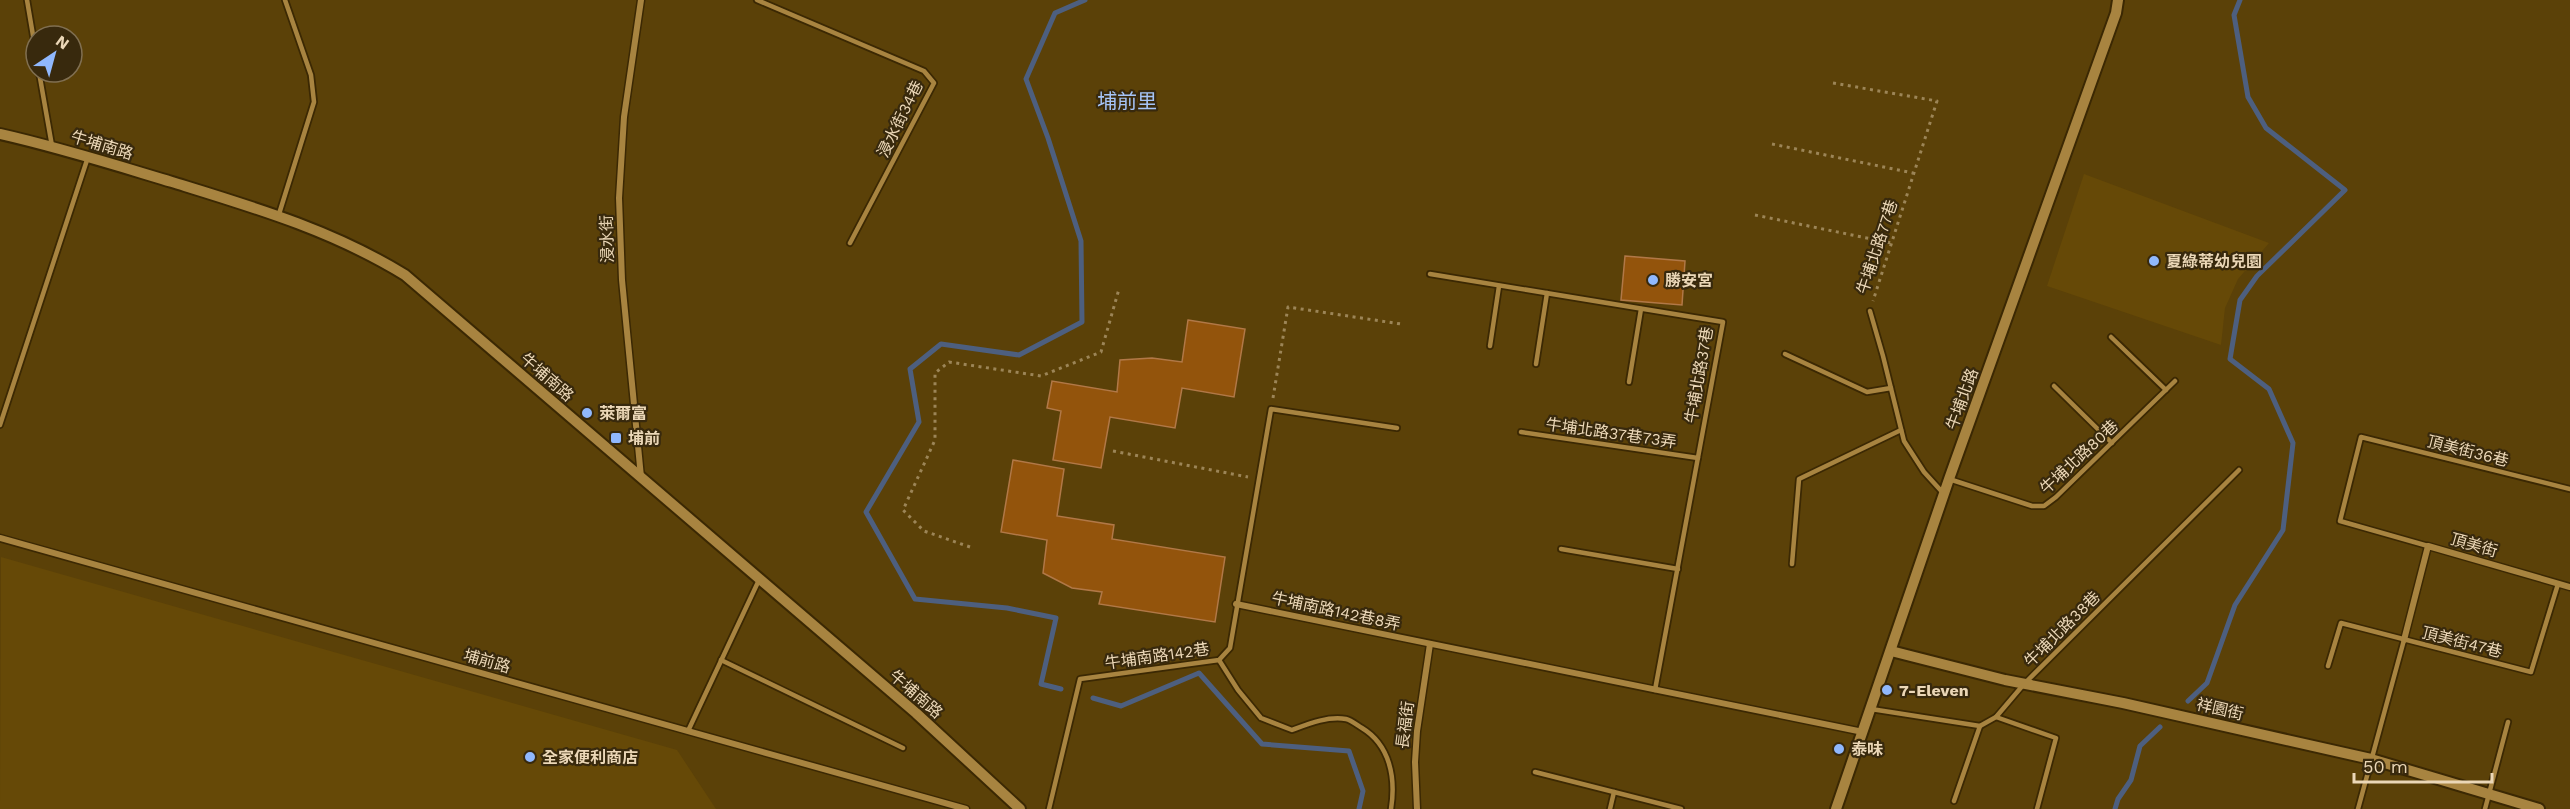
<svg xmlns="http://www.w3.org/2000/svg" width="2570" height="809" font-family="'Work Sans','Noto Sans TC',sans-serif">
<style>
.built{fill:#664907}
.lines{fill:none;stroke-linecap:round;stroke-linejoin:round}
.stream{stroke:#4d5f7f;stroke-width:5}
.building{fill:#93540c;stroke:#b17847;stroke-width:1.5}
.service-casing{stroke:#3b2803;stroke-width:8}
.minor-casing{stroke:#3b2803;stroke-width:9}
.tertiary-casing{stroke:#3b2803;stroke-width:14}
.path{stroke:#9c8557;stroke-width:3;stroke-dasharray:3 4.5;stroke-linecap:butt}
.service{stroke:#a88440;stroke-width:4.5}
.minor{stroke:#a88440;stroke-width:6}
.tertiary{stroke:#a88440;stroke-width:10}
.poi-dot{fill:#90b8fd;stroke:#38290d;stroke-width:2}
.labels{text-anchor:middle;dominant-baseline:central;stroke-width:4.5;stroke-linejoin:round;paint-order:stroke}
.street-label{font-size:16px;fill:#ebd7b7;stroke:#38290d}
.poi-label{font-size:16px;font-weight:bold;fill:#ebd7b7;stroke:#38290d;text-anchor:start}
.quarter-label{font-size:20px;fill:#a6c4f7;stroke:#38290d}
</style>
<rect width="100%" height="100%" fill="#5b4108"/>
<g class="built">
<polygon points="2084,174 2269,243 2238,279 2225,308 2221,345 2047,286"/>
<polygon points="1,557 677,750 716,809 0,809"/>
</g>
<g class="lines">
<g class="stream">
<polyline points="1061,689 1041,684 1056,618 1007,608 915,599 866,512 919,422 910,369 941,344 1019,355 1082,322 1081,241 1048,138 1026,79 1055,13 1085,0"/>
<polyline points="1093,698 1121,706 1199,673 1262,744 1349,751 1363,791 1359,809"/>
<polyline points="2188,701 2207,683 2235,605 2283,530 2293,443 2269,389 2230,359 2240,300 2257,276 2345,190 2266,128 2248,97 2234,15 2240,0"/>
<polyline points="2115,809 2118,799 2131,780 2140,746 2160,727"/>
</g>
</g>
<g class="building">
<polygon points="1625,256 1685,261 1682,305 1621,300"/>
<polygon points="1188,320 1245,329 1234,397 1182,388 1175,428 1110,417 1101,468 1053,460 1061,411 1047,408 1052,381 1117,392 1120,360 1152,358 1182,362"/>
<polygon points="1013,460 1064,469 1057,516 1114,525 1112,539 1225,557 1215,622 1099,604 1102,592 1072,588 1043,573 1047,540 1001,532"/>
</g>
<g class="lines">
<defs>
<g id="service">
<polyline points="27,0 36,53"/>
<polyline points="757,0 924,71 934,83 850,243"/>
<polyline points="39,72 52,146"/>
<polyline points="279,214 314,102 311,75 285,0"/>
<polyline points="1430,274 1723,322 1655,690"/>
<polyline points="1870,311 1883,356 1904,441 1924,472 1944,494"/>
<polyline points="2111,337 2166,390"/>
<polyline points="1490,346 1499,286"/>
<polyline points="1785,354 1867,392 1891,388"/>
<polyline points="1536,364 1547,293"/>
<polyline points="1629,382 1641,309"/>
<polyline points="2054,386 2112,443"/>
<polyline points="0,425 88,157"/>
<polyline points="1521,432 1698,458"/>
<polyline points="1949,479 2032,506 2044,506 2056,497 2175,381"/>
<polyline points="2428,546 2340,521 2361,437 2570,489"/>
<polyline points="1561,549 1678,569"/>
<polyline points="1792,564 1799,479 1901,430"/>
<polyline points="721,660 903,748"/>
<path d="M1219,660L1238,690L1261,718L1292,730C1308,724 1327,716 1346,719C1351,720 1357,725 1362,728C1390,745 1396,778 1391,809"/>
<polyline points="2328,666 2341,623 2531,672 2558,584"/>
<polyline points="1871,709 1980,726 1996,717 2024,684 2239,470"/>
<polyline points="1996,717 2056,738 2037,809"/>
<polyline points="688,731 759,580"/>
<polyline points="1535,772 1681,809"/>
<polyline points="1954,801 1980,726"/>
<polyline points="1049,809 1080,679 1219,660 1230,648 1271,409 1397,428"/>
<polyline points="1610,809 1614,792"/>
<polyline points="2358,809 2404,640"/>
<polyline points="2485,809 2508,722"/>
</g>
<g id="minor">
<polyline points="641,0 624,117 619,198 622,280 641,477"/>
<polyline points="0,538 966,809"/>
<polyline points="1236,604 1863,732"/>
<polyline points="2404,640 2428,546 2570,587"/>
<polyline points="1417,809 1415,762 1417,731 1430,644"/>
</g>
<g id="tertiary">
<path d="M0,134C58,147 115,165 172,182C253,207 332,230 405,275L916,713L1020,809"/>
<polyline points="1891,651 2005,680 2123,703 2371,759 2539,809"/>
<polyline points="1836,809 1949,479 2116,13 2118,0"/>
</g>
</defs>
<use href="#service" class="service-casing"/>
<use href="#minor" class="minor-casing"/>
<use href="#tertiary" class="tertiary-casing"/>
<g class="path">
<polyline points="1833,83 1937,101 1873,301"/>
<polyline points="1772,144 1913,173"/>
<polyline points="1755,215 1891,243"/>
<polyline points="1273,398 1288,307 1401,324"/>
<polyline points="1113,451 1248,477"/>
<polyline points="970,547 924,531 903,510 935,440 935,373 949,362 1041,376 1101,352 1119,289"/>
</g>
<use href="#service" class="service"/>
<use href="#minor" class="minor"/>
<use href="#tertiary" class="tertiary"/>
</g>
<g class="poi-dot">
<circle cx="2154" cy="261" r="6"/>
<circle cx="1653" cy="280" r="6"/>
<circle cx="587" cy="413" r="6"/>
<rect x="610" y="432" width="12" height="12" rx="3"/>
<circle cx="1887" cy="690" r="6"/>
<circle cx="1839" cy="749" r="6"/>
<circle cx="530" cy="757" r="6"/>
</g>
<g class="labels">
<g class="street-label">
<text transform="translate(900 119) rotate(-64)">浸水街34巷</text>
<text transform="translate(102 145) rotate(17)">牛埔南路</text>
<text transform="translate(607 239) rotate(-92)">浸水街</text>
<text transform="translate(1877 247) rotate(-72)">牛埔北路77巷</text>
<text transform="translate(1699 375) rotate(-80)">牛埔北路37巷</text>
<text transform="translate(547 377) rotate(41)">牛埔南路</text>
<text transform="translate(1962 399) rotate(-70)">牛埔北路</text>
<text transform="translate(1611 433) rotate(8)">牛埔北路37巷73弄</text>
<text transform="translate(2468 451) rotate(14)">頂美街36巷</text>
<text transform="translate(2079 457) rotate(-43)">牛埔北路80巷</text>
<text transform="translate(2474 545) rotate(16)">頂美街</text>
<text transform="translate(1336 611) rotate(12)">牛埔南路142巷8弄</text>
<text transform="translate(2062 629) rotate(-45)">牛埔北路38巷</text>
<text transform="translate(2462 642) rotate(14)">頂美街47巷</text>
<text transform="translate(1157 656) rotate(-8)">牛埔南路142巷</text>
<text transform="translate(487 661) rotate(16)">埔前路</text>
<text transform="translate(916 694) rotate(41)">牛埔南路</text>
<text transform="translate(2220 709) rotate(13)">祥園街</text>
<text transform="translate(1405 725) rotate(-83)">長福街</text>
</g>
<g class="poi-label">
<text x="2166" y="261">夏綠蒂幼兒園</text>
<text x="1665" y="280">勝安宮</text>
<text x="599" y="413">萊爾富</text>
<text x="628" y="438">埔前</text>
<text x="1899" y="690">7-Eleven</text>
<text x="1851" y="749">泰味</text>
<text x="542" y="757">全家便利商店</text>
</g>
<g class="quarter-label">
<text x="1127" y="101">埔前里</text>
</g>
</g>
<g transform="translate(54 54) rotate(36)"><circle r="28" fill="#38290d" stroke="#806f51" stroke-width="1.5"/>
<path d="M0-4.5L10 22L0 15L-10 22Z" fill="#90b8fd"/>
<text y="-9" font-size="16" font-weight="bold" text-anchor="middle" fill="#ebd7b7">N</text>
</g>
<path d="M2354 773v9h138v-9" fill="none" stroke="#ebd7b7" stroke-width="3"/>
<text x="2363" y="773" font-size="18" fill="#ebd7b7" stroke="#38290d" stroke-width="4.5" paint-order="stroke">50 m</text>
</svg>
